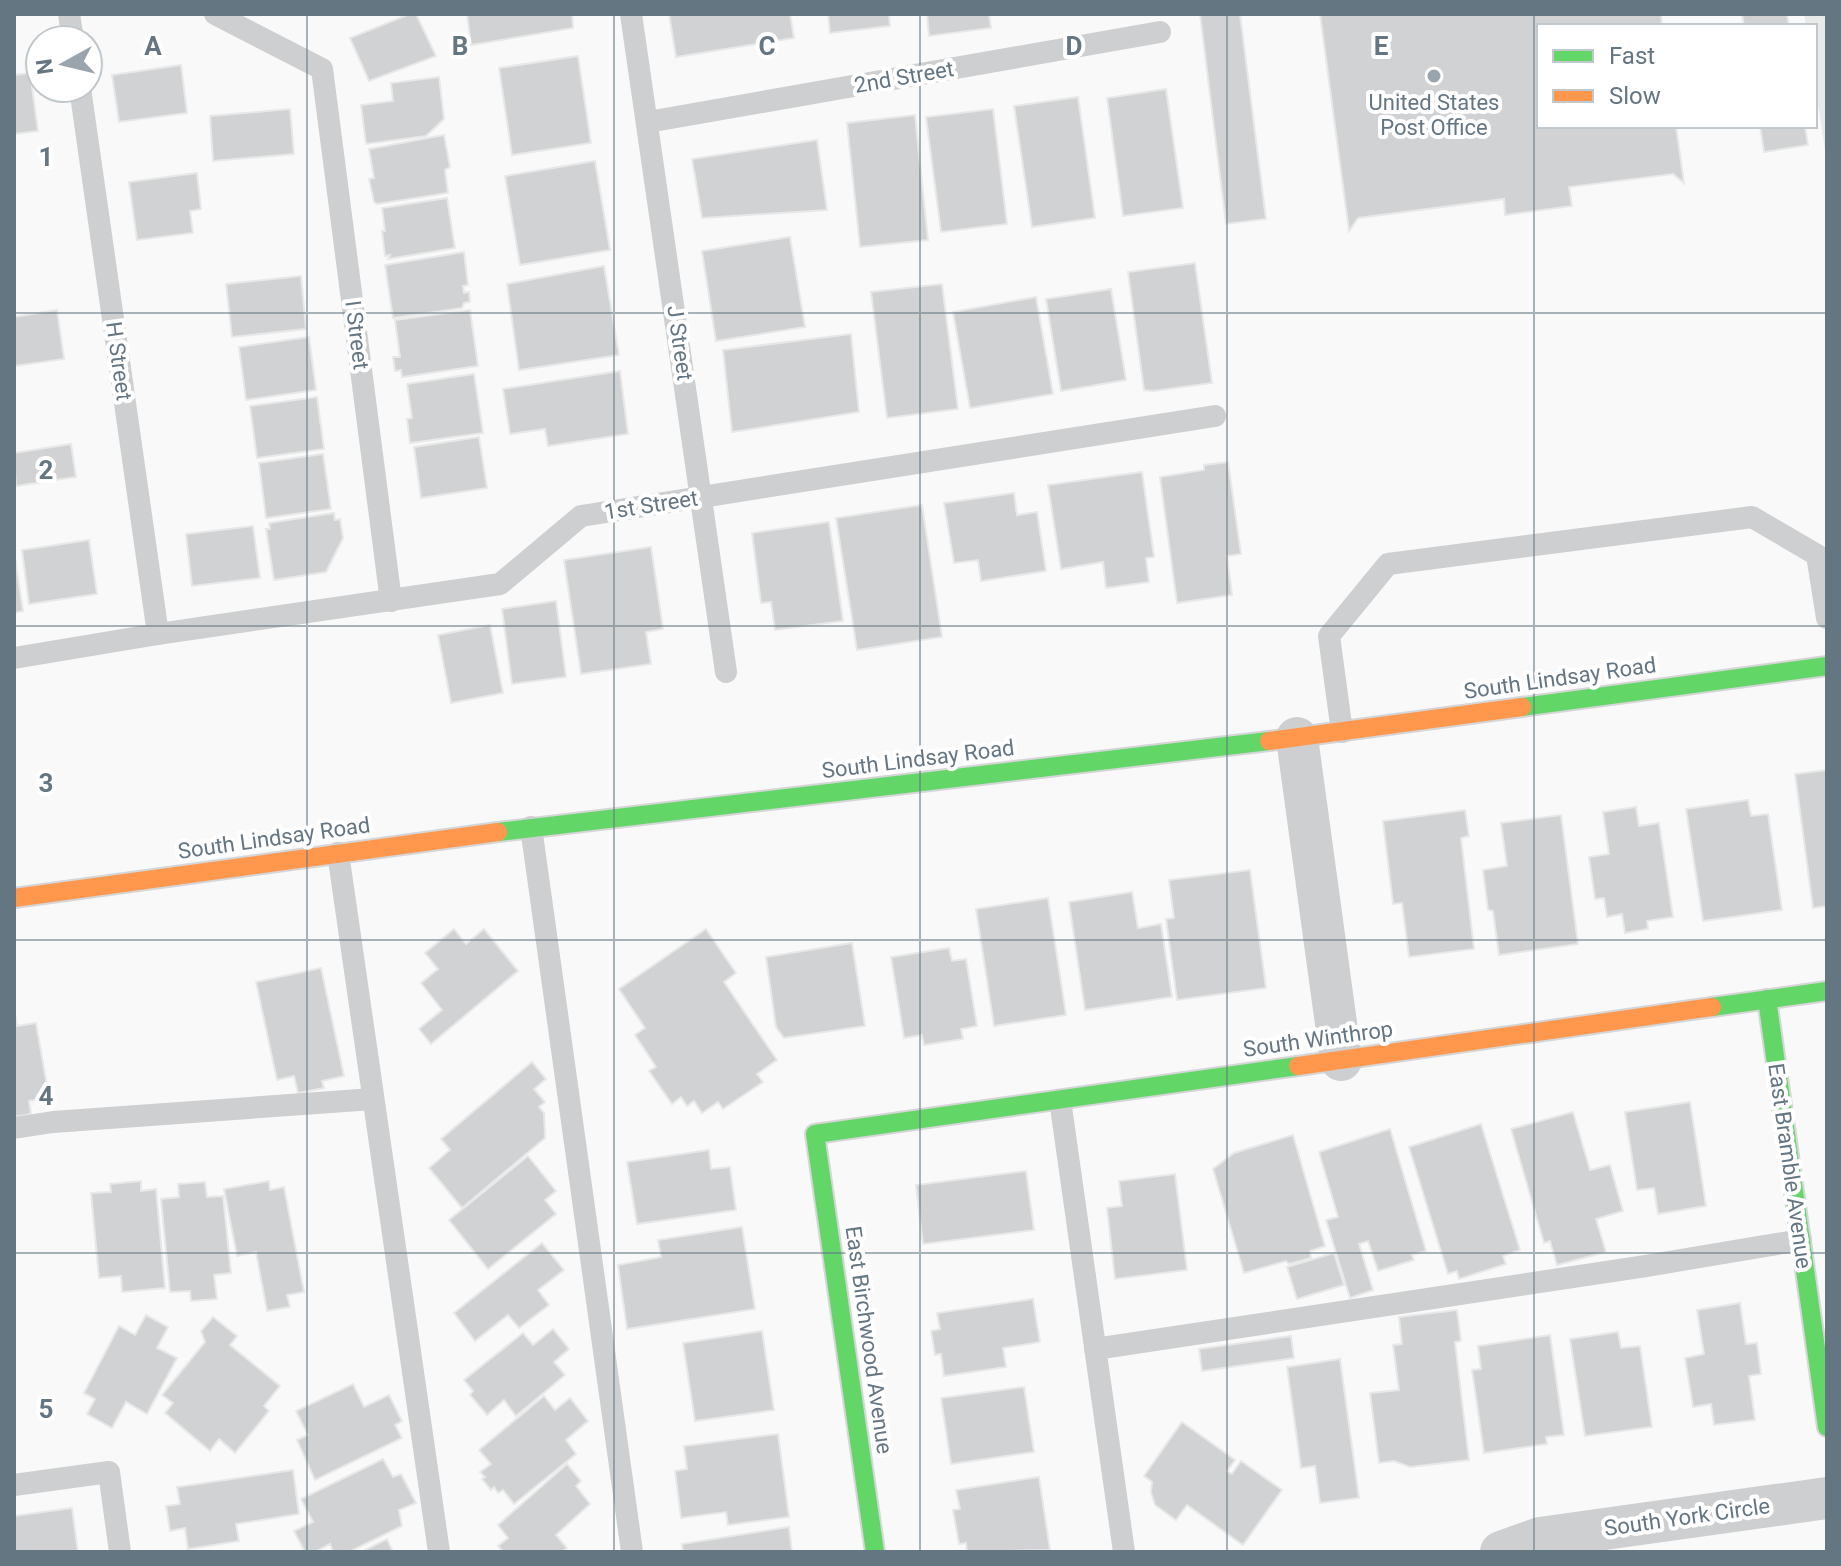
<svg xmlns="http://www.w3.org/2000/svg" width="1841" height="1566" font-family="Roboto,sans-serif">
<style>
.built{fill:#e8e9e9}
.building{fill:#d0d2d3;stroke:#e8e8e8;stroke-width:2}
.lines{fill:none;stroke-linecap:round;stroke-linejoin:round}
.fast-casing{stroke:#d5d6d7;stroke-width:22}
.slow-casing{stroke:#d5d6d7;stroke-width:22}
.lane{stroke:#cecfd0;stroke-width:22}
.street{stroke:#cecfd0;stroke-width:42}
.fast{stroke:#63d668;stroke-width:18}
.slow{stroke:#ff974d;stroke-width:18}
.grid{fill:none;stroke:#657683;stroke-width:2;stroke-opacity:0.55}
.poi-dot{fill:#99a4ac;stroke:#fff;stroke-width:3}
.labels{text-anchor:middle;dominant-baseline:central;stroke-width:8;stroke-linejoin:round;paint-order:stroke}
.street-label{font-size:22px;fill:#657683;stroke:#fff}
.poi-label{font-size:22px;fill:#657683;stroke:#fff}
.grid-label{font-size:26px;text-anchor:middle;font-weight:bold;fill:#657683;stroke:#fff;stroke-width:8;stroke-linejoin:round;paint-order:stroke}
</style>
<rect width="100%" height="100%" fill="#f9f9f9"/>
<polygon class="built" points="1804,14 1827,14 1827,163 1815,85 1815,26 1806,26"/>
<g class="building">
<polygon points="410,14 416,14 436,56 369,81 350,38"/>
<polygon points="467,14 572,14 573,28 471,45"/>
<polygon points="669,14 790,14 794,38 676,57"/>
<polygon points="828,14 889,14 890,26 830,33"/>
<polygon points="927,14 989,14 991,28 929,36"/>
<polygon points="1200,14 1240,14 1266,219 1226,224"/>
<polygon points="1320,14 1661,14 1662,26 1539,26 1539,126 1676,126 1684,183 1673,174 1569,187 1572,206 1505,215 1504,199 1358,218 1349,231"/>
<polygon points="1742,14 1787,14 1789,26 1744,26"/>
<polygon points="578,56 591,143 512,155 499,68"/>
<polygon points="181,65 187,113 119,122 112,75"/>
<polygon points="30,73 38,131 14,134 14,75"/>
<polygon points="439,77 444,119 426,136 366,144 361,105 393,101 391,83"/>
<polygon points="1166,89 1183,208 1123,216 1107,98"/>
<polygon points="1078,97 1095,218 1032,227 1014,106"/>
<polygon points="290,109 294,154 213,161 210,116"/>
<polygon points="993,109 1007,224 941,232 926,117"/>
<polygon points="915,115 928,240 860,247 847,123"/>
<polygon points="1760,126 1805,126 1808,145 1764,152"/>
<polygon points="444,135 450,167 445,170 448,193 377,204 374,202 369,179 374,178 369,149"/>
<polygon points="817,140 827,210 702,218 692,159"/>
<polygon points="595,161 610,250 520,265 505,176"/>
<polygon points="197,173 201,209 190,211 193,233 137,240 129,182"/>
<polygon points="447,198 455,248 388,259 390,255 385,256 382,231 385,231 382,208"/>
<polygon points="790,237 805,327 716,341 702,251"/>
<polygon points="464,252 468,285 463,286 464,293 469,292 470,302 464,303 462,308 393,318 385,265"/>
<polygon points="1195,263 1212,383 1153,391 1144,390 1128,272"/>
<polygon points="604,266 619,355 519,370 507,284"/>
<polygon points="301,276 306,329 232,337 226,284"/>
<polygon points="942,284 958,409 887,418 871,292"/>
<polygon points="1111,289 1126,380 1061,391 1046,299"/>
<polygon points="1036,297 1053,394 970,408 953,312"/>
<polygon points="57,310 64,359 14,366 14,317"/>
<polygon points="470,310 478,366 402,377 401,370 395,371 393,357 400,357 395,320"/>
<polygon points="851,334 859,412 732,432 723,350"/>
<polygon points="309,337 316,390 246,400 239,347"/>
<polygon points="620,371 628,434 548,446 545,429 510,434 503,389"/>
<polygon points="474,374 483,433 410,443 407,419 412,418 407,384"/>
<polygon points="317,397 324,449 257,458 250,406"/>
<polygon points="479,437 487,488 421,498 414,447"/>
<polygon points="71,444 76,477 16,486 14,453"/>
<polygon points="323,454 331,509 266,518 259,463"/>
<polygon points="1228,462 1241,554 1227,556 1232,595 1177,603 1160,477 1204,470 1204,465"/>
<polygon points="1142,472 1154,557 1146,558 1149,582 1106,588 1103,562 1061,569 1048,485"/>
<polygon points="1014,493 1017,515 1037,512 1046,571 981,581 978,560 954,563 944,503"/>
<polygon points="922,505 942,637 857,650 836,518"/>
<polygon points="334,513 335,520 340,519 343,538 326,572 274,580 266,529 270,529 269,523"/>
<polygon points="829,522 843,621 775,630 771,602 761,603 752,533"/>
<polygon points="253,526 260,578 192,586 186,534"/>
<polygon points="89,540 97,594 29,604 22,550"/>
<polygon points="651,547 663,629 646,632 651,664 581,674 564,560"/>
<polygon points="15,558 23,611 14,613 14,559"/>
<polygon points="556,601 566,677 512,684 502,609"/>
<polygon points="490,625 503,693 451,703 438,635"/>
<polygon points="1827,770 1827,906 1813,908 1795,774"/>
<polygon points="1748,800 1751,816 1768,814 1782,910 1703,921 1686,809"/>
<polygon points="1636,807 1639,826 1659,823 1673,917 1647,921 1648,929 1625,933 1622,914 1607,917 1604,898 1595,899 1589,857 1609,854 1603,812"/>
<polygon points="1465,810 1469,836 1461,838 1474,949 1409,957 1402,903 1393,904 1383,821"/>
<polygon points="1561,815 1578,944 1499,955 1493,911 1488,910 1483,870 1507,866 1501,823"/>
<polygon points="1250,870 1266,988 1177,1000 1166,919 1174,918 1169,880"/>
<polygon points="1132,892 1138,928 1161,924 1172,997 1085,1010 1069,902"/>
<polygon points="1048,898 1066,1015 994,1026 976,909"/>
<polygon points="454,929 466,944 484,929 518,971 431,1044 419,1029 442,1010 421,983 438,969 425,953"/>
<polygon points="706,929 736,973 724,982 777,1060 757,1074 763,1082 723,1109 718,1102 702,1113 694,1101 687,1106 681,1097 672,1104 649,1071 656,1067 635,1035 645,1028 619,989"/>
<polygon points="852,943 865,1026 784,1038 776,1027 766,957"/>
<polygon points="949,948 952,961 966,959 977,1026 961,1029 963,1039 924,1045 922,1035 904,1038 891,957"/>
<polygon points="321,968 344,1076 322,1081 324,1088 298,1093 294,1076 277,1080 256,982"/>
<polygon points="14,1009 17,1026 36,1023 49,1097 29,1101 31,1114 14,1117"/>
<polygon points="532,1062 546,1079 534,1089 545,1102 539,1107 544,1113 545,1138 462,1208 429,1168 450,1150 441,1139"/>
<polygon points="1690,1102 1706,1206 1658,1214 1654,1188 1637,1190 1625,1112"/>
<polygon points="1573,1112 1590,1170 1610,1165 1623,1211 1596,1219 1606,1252 1557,1265 1550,1241 1544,1243 1511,1129"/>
<polygon points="1481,1124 1520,1250 1503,1256 1506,1264 1459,1279 1457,1271 1448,1274 1409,1147"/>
<polygon points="1390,1129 1426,1251 1412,1255 1414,1260 1378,1271 1368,1241 1359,1244 1373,1290 1350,1298 1326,1220 1338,1217 1319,1152"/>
<polygon points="1293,1135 1325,1246 1310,1251 1311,1258 1289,1264 1286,1261 1244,1273 1213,1169 1234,1153"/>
<polygon points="709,1150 711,1169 730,1167 736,1210 637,1224 627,1162"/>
<polygon points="528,1156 556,1191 545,1200 556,1214 488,1269 449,1220"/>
<polygon points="1026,1171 1034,1230 923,1244 916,1185"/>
<polygon points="1175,1174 1187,1270 1115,1279 1107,1208 1122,1206 1119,1181"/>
<polygon points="141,1181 141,1191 156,1189 165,1288 122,1292 121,1276 99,1278 91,1193 111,1192 110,1184"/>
<polygon points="269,1181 270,1190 284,1187 304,1292 287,1295 290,1307 267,1311 256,1252 237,1256 224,1189"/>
<polygon points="205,1182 207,1197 223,1196 231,1273 214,1275 217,1299 191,1301 190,1291 170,1292 161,1199 179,1197 178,1184"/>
<polygon points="742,1227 755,1309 627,1329 618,1265 661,1257 658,1240"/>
<polygon points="542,1243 564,1270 538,1290 549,1305 519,1328 508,1315 475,1341 454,1313"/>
<polygon points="1334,1253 1344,1285 1297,1299 1287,1267"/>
<polygon points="1033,1299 1040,1342 1003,1348 1006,1367 944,1376 941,1354 935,1355 931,1331 940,1329 937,1313"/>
<polygon points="1740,1303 1746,1344 1757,1343 1761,1374 1749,1376 1755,1420 1714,1425 1711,1404 1693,1407 1685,1358 1704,1354 1697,1310"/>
<polygon points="1457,1310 1461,1341 1455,1342 1469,1460 1410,1467 1394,1461 1379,1463 1370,1393 1399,1390 1393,1345 1402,1344 1399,1317"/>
<polygon points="146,1315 168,1327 157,1348 177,1358 147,1414 126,1402 112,1428 87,1414 95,1399 84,1393 119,1326 135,1335"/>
<polygon points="213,1317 237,1336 230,1345 280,1386 264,1406 269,1411 235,1453 219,1439 210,1451 165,1413 173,1403 162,1395 205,1342 201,1331"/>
<polygon points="553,1329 569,1349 554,1362 565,1375 516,1416 504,1400 487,1415 470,1395 473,1391 464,1380 523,1333 533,1345"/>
<polygon points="762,1331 774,1410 695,1421 683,1343"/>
<polygon points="1618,1332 1621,1348 1640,1346 1652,1427 1585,1436 1570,1339"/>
<polygon points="1550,1335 1564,1435 1546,1437 1547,1444 1484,1453 1472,1370 1481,1369 1478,1346"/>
<polygon points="1291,1336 1294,1358 1202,1371 1199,1349"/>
<polygon points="1340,1359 1359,1498 1320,1503 1315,1466 1301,1468 1287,1367"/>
<polygon points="353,1384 364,1407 389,1395 402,1421 395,1425 402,1438 315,1480 297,1440 308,1435 296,1411"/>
<polygon points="1024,1387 1034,1452 951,1464 941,1398"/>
<polygon points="544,1396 555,1410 570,1398 588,1421 566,1440 576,1454 514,1504 503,1490 498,1493 494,1487 491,1490 482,1479 485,1477 480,1472 491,1464 479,1450"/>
<polygon points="1182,1422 1235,1460 1227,1471 1232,1474 1241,1461 1282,1490 1243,1545 1187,1505 1176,1520 1155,1505 1151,1492 1152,1482 1144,1476"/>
<polygon points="778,1434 789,1517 728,1525 726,1512 681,1518 675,1471 687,1469 684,1446"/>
<polygon points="383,1459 393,1477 401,1474 416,1503 399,1510 402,1526 349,1552 333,1552 330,1544 315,1552 305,1552 294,1531 313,1522 301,1499"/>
<polygon points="567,1464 581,1481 576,1486 590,1504 556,1535 567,1548 562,1552 503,1552 498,1546 508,1538 498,1525"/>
<polygon points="293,1470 299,1514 236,1524 239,1541 188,1549 185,1528 170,1531 166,1506 180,1504 177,1487"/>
<polygon points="1039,1477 1050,1550 967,1552 966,1543 959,1544 953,1510 960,1509 956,1490"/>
<polygon points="72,1508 78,1552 14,1552 14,1516"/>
<polygon points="789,1527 792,1552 683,1552 682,1544"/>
<polygon points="387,1539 393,1552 361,1552"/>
</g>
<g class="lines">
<defs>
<g id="fast">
<polyline points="1522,707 1827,666"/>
<polyline points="498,832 1269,741"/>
<polyline points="1767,999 1827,1427"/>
<polyline points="1712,1007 1827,991"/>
<polyline points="875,1552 815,1134 1298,1066"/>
</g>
<g id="slow">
<polyline points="1269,741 1522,707"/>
<polyline points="14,898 498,832"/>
<polyline points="1298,1066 1712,1007"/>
</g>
</defs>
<use href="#fast" class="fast-casing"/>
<use href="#slow" class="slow-casing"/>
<g class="lane">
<polyline points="69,14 73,40"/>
<polyline points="215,14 322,69 391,601"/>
<polyline points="631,14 726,672"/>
<polyline points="80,88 158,634"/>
<polyline points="648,122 1160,32"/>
<polyline points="14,658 158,634 500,584 581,516 1215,416"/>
<polyline points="1342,732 1329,636 1388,564 1752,517 1817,555 1827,618"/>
<polyline points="531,827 632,1552"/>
<polyline points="338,853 439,1552"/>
<polyline points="1060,1100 1124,1552"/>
<polyline points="14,1128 53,1122 373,1099"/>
<polyline points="1095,1349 1646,1266 1801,1240"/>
<polyline points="14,1485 109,1472 120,1552"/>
</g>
<g class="street">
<polyline points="1297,738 1341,1060"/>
<polyline points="1501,1552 1540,1538 1827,1498"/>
</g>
<use href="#fast" class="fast"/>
<use href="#slow" class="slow"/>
</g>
<path class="grid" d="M307,14V1552M614,14V1552M920,14V1552M1227,14V1552M1534,14V1552M14,313H1827M14,626H1827M14,940H1827M14,1253H1827"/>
<circle class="poi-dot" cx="1434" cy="76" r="8"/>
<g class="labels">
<g class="street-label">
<text transform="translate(904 77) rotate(-10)">2nd Street</text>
<text transform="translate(357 335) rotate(83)">I Street</text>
<text transform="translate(680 343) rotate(82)">J Street</text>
<text transform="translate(119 361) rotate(82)">H Street</text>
<text transform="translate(651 505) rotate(-9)">1st Street</text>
<text transform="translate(1560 678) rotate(-8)">South Lindsay Road</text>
<text transform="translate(918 759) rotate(-7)">South Lindsay Road</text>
<text transform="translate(274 838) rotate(-8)">South Lindsay Road</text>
<text transform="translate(1318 1039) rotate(-8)">South Winthrop</text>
<text transform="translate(1790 1166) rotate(82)">East Bramble Avenue</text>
<text transform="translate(869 1340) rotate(82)">East Birchwood Avenue</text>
<text transform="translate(1687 1517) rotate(-8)">South York Circle</text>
</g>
<g class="poi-label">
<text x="1434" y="102">United States<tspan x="1434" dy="25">Post Office</tspan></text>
</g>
</g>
<g class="grid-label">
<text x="153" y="55">A</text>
<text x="460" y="55">B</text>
<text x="767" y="55">C</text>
<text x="1074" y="55">D</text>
<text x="1381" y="55">E</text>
<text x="46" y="166">1</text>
<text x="46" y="479">2</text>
<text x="46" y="792">3</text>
<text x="46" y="1105">4</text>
<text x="46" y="1418">5</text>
</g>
<rect width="1841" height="1566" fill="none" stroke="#657683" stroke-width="32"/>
<rect x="1537" y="24" width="280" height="104" fill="#ffffff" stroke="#c1c8cd" stroke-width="2"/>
<rect x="1553" y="50" width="40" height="12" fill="#63d668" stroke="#c1c8cd" stroke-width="2"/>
<text x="1609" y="64" font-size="24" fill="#657683">Fast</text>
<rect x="1553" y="90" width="40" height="12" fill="#ff974d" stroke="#c1c8cd" stroke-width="2"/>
<text x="1609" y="104" font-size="24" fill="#657683">Slow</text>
<g transform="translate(64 64) rotate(262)"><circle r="38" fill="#ffffff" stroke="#c1c8cd" stroke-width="2"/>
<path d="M0-6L14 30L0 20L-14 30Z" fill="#99a4ac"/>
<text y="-12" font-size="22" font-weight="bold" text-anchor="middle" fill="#657683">N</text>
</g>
</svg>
